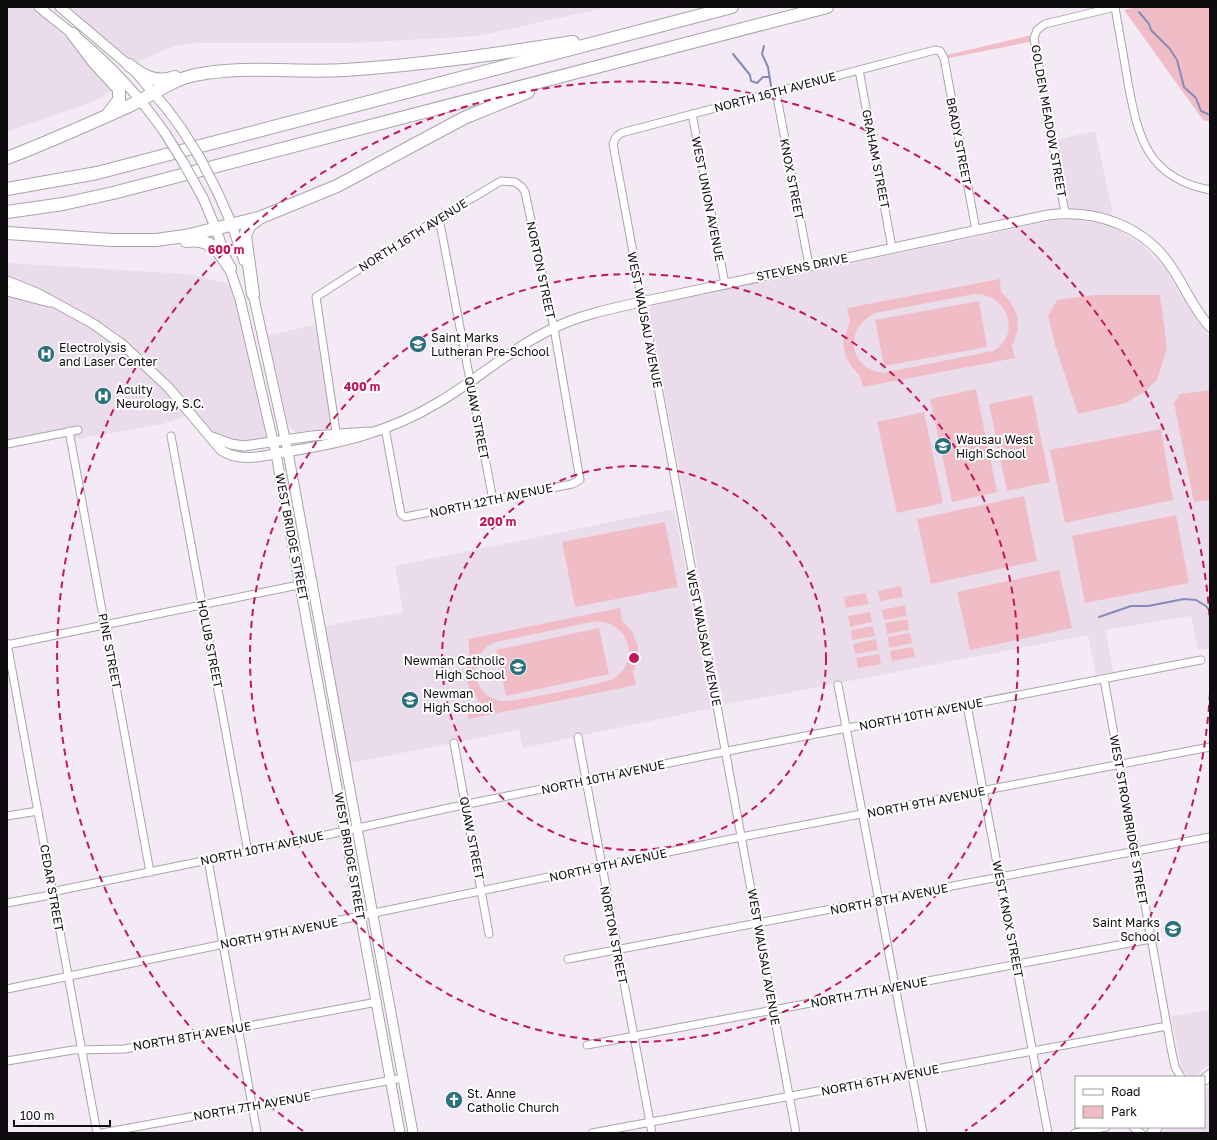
<svg xmlns="http://www.w3.org/2000/svg" width="1217" height="1140" font-family="'Golos Text',sans-serif">
<style>
.built{fill:#ebdcec}
.green{fill:#f0bdc7;fill-rule:evenodd}
.lines{fill:none;stroke-linecap:round;stroke-linejoin:round}
.stream{stroke:#858bb8;stroke-width:2}
.street-casing{stroke:#aaa2ac;stroke-width:9}
.secondary-casing{stroke:#aaa2ac;stroke-width:11}
.primary-casing{stroke:#aaa2ac;stroke-width:12}
.highway-casing{stroke:#aaa2ac;stroke-width:14}
.street{stroke:#fff;stroke-width:7}
.secondary{stroke:#fff;stroke-width:9}
.primary{stroke:#fff;stroke-width:10}
.highway{stroke:#fff;stroke-width:12}
.secondary-bridge-casing{stroke:#aaa2ac;stroke-width:11;stroke-linecap:butt}
.secondary-bridge{stroke:#fff;stroke-width:9}
.ring{fill:none;stroke:#c2185b;stroke-width:2;stroke-dasharray:7 5}
.labels{text-anchor:middle;dominant-baseline:central;stroke-width:4;stroke-linejoin:round;paint-order:stroke}
.street-label{font-size:12px;fill:#0f0c10;stroke:#fff}
.poi-label{font-size:12px;fill:#0f0c10;stroke:#fff;text-anchor:start}
.centre{fill:#c2185b;stroke:#fff;stroke-width:2}
.ring-label{font-size:12px;text-anchor:middle;font-weight:bold;fill:#c2185b;stroke:#fff;stroke-width:4;stroke-linejoin:round;paint-order:stroke}
</style>
<rect width="100%" height="100%" fill="#f4eaf5"/>
<g class="built">
<polygon points="7,7 32,7 71,41 116,88 100,99 7,132"/>
<polygon points="68,7 608,7 478,36 352,43 196,43 175,46 135,63"/>
<polygon points="1095,131 1112,209 1111,220 1065,213 1052,141"/>
<polygon points="1056,220 1077,220 1097,223 1117,229 1141,244 1165,268 1194,317 1210,337 1210,648 1198,650 1191,616 1106,630 1113,672 1096,675 1088,635 724,705 649,311 651,307 655,303 694,295 697,296"/>
<polygon points="7,263 188,274 235,285 273,441 253,445 212,437 191,414 163,424 71,440 70,432 7,444"/>
<polygon points="315,325 332,424 331,428 327,429 295,432 288,425 268,335"/>
<polygon points="674,509 712,708 523,748 519,730 350,763 325,626 403,612 395,566"/>
<polygon points="1210,1010 1210,1064 1195,1077 1189,1077 1183,1071 1180,1063 1171,1016"/>
<polygon points="1210,1086 1210,1133 1162,1133 1168,1127 1204,1127 1204,1091"/>
</g>
<g class="green">
<polygon points="1136,7 1210,7 1210,122 1203,120 1124,10"/>
<polygon points="1028,36 1034,36 1034,41 944,59 943,56"/>
<path d="M1000,279L1001,292L1010,301L1017,315L1018,330L1012,346L1015,358L863,387L860,376L851,366L845,354L843,341L850,322L847,308ZM974,294C1007,293 1023,334 993,351L883,373C847,367 844,329 875,313Z"/>
<polygon points="1094,295 1160,295 1167,348 1157,380 1144,392 1126,403 1078,414 1055,345 1048,316 1057,300"/>
<polygon points="979,301 987,347 884,366 875,320"/>
<polygon points="976,389 997,492 952,502 930,399"/>
<polygon points="1210,390 1210,500 1194,502 1174,403 1180,394"/>
<polygon points="1032,395 1050,482 1007,491 989,404"/>
<polygon points="924,412 943,503 897,513 877,422"/>
<polygon points="1161,429 1173,500 1065,523 1050,450"/>
<polygon points="1024,496 1037,561 931,584 917,519"/>
<polygon points="1176,515 1189,583 1085,603 1072,536"/>
<polygon points="665,522 678,587 575,607 562,542"/>
<polygon points="1059,570 1072,628 970,650 957,592"/>
<polygon points="901,586 903,597 880,601 878,591"/>
<polygon points="866,593 869,604 846,608 844,597"/>
<polygon points="905,605 907,616 884,620 882,610"/>
<path d="M620,608L622,621L632,631L638,647V659L633,672L636,685L468,719L467,710L481,707L482,704C453,674 474,670 468,639ZM592,622C627,617 643,661 613,679C599,684 513,703 501,701C470,696 466,652 496,642Z"/>
<polygon points="870,612 872,622 850,627 848,616"/>
<polygon points="908,619 909,630 887,634 885,623"/>
<polygon points="873,626 875,636 852,640 851,630"/>
<polygon points="599,628 609,674 506,696 496,650"/>
<polygon points="910,633 912,643 889,648 888,637"/>
<polygon points="876,639 878,650 855,654 853,644"/>
<polygon points="913,647 915,657 892,661 890,651"/>
<polygon points="879,654 881,664 858,668 856,658"/>
</g>
<g class="lines">
<g class="stream">
<polyline points="1139,12 1149,24 1151,30 1170,49 1177,60 1184,87 1196,98 1201,111 1210,115"/>
<polyline points="764,46 762,54 768,67 771,86"/>
<polyline points="733,54 750,75 751,81 757,83 763,77 769,77"/>
<polyline points="1099,617 1131,606 1148,606 1184,599 1196,600 1206,606 1210,611"/>
</g>
<defs>
<g id="street">
<path d="M1115,7C1119,32 1124,57 1128,83C1138,137 1147,178 1210,190"/>
<polyline points="859,70 892,248"/>
<polyline points="776,92 809,265"/>
<polyline points="692,114 725,284"/>
<polyline points="1065,213 1034,38 1037,30 1045,24 1115,7"/>
<polyline points="439,218 493,500"/>
<polyline points="69,431 150,872"/>
<polyline points="171,436 248,852"/>
<polyline points="337,438 316,297 439,218 501,181 515,182 522,187 525,192 554,328 580,480 572,484 405,517 401,514 399,504 385,428"/>
<polyline points="7,444 78,430"/>
<polyline points="7,643 97,1133"/>
<polyline points="7,645 313,582"/>
<polyline points="1104,679 1171,1048 1175,1067 1181,1077"/>
<polyline points="838,685 923,1133"/>
<polyline points="967,705 1048,1133"/>
<polyline points="578,737 652,1133"/>
<polyline points="454,743 489,934"/>
<polyline points="7,816 38,811"/>
<polyline points="208,860 257,1133"/>
<polyline points="7,903 45,896 61,890 281,845 458,806 733,750 1201,660"/>
<polyline points="568,959 1210,837"/>
<polyline points="7,989 741,837 1210,747"/>
<polyline points="587,1045 1151,939"/>
<polyline points="7,1061 73,1050 125,1049 377,1002"/>
<polyline points="1133,1127 1141,1133"/>
<polyline points="102,1133 403,1078"/>
<polyline points="592,1133 1167,1026"/>
<polyline points="796,1133 613,144 616,137 621,133 935,50 940,51 944,58 976,230"/>
<polyline points="1075,1133 1106,1127"/>
</g>
<g id="secondary">
<path d="M39,7C57,22 76,36 94,52C121,76 144,103 165,133"/>
<polyline points="60,7 133,69 167,109 181,128"/>
<polyline points="218,193 232,225 244,261"/>
<polyline points="203,198 216,229 240,299 276,454 400,1133"/>
<path d="M7,281L37,293L92,323L123,345L168,387L221,450C239,463 264,456 285,452C342,443 390,432 439,402C478,379 513,347 554,328C578,316 605,310 632,304L1048,215C1096,209 1145,226 1172,268C1185,287 1194,310 1210,327"/>
<polyline points="252,289 288,452 413,1133"/>
<polyline points="7,291 49,302"/>
<polyline points="212,437 231,444 244,446 312,436 368,432"/>
</g>
<g id="primary">
<polyline points="1204,1080 1210,1075"/>
<polyline points="1152,1133 1157,1127"/>
</g>
<g id="highway">
<polyline points="73,34 94,62 119,89 119,100 109,113"/>
<path d="M129,65C143,76 156,84 175,77"/>
<path d="M7,158C49,142 89,124 129,106C151,96 171,80 195,75C244,65 296,73 345,70C423,65 496,54 573,42"/>
<polyline points="7,189 97,173 732,7"/>
<polyline points="7,212 63,204 113,193 827,7"/>
<polyline points="7,233 112,240 156,240 185,236 259,218 337,186 464,118 528,92"/>
<path d="M186,241C210,238 219,250 230,268"/>
<polyline points="253,294 245,236 249,226 258,219"/>
</g>
</defs>
<use href="#street" class="street-casing"/>
<use href="#secondary" class="secondary-casing"/>
<use href="#primary" class="primary-casing"/>
<use href="#highway" class="highway-casing"/>
<use href="#street" class="street"/>
<use href="#secondary" class="secondary"/>
<use href="#primary" class="primary"/>
<use href="#highway" class="highway"/>
<defs>
<g id="secondary-bridge">
<polyline points="181,128 200,158 218,193"/>
<polyline points="165,133 183,162 203,198"/>
</g>
</defs>
<use href="#secondary-bridge" class="secondary-bridge-casing"/>
<use href="#secondary-bridge" class="secondary-bridge"/>
</g>
<g class="ring">
<circle cx="634" cy="658" r="192"/>
<circle cx="634" cy="658" r="384"/>
<path d="M1210 693A577 577 0 0 1 965 1131M303 1131A577 577 0 1 1 1210 623"/>
</g>
<defs>
<symbol id="school-disc" viewBox="-11 -11 22 22"><circle r="9.5" fill="#2a717e" stroke="#fff"/><path d="M0-5L7-2L0 1L-7-2ZM-4 1L0 2.5L4 1V4Q0 6-4 4Z" fill="#fff"/></symbol>
<symbol id="hospital-disc" viewBox="-11 -11 22 22"><circle r="9.5" fill="#2a717e" stroke="#fff"/><path d="M-5-5h3v3.5h4V-5h3V5h-3V1.5h-4V5h-3Z" fill="#fff"/></symbol>
<symbol id="church-disc" viewBox="-11 -11 22 22"><circle r="9.5" fill="#2a717e" stroke="#fff"/><path d="M-1.2-6h2.4v3.5h3.3v2.4h-3.3V6h-2.4V-.1h-3.3v-2.4h3.3Z" fill="#fff"/></symbol>
</defs>
<g fill-rule="evenodd">
<use href="#school-disc" x="408" y="334" width="20" height="20"/>
<use href="#hospital-disc" x="36" y="344" width="20" height="20"/>
<use href="#hospital-disc" x="93" y="386" width="20" height="20"/>
<use href="#school-disc" x="933" y="436" width="20" height="20"/>
<use href="#school-disc" x="508" y="657" width="20" height="20"/>
<use href="#school-disc" x="400" y="690" width="20" height="20"/>
<use href="#school-disc" x="1163" y="919" width="20" height="20"/>
<use href="#church-disc" x="444" y="1090" width="20" height="20"/>
</g>
<g class="labels">
<g class="street-label">
<text transform="translate(775 92) rotate(-15)">NORTH 16TH AVENUE</text>
<text transform="translate(1049 121) rotate(80)">GOLDEN MEADOW STREET</text>
<text transform="translate(959 141) rotate(79)">BRADY STREET</text>
<text transform="translate(876 159) rotate(79)">GRAHAM STREET</text>
<text transform="translate(792 179) rotate(79)">KNOX STREET</text>
<text transform="translate(708 199) rotate(79)">WEST UNION AVENUE</text>
<text transform="translate(413 235) rotate(-32)">NORTH 16TH AVENUE</text>
<text transform="translate(802 267) rotate(-12)">STEVENS DRIVE</text>
<text transform="translate(541 270) rotate(78)">NORTON STREET</text>
<text transform="translate(645 320) rotate(79)">WEST WAUSAU AVENUE</text>
<text transform="translate(477 418) rotate(79)">QUAW STREET</text>
<text transform="translate(491 500) rotate(-12)">NORTH 12TH AVENUE</text>
<text transform="translate(292 537) rotate(79)">WEST BRIDGE STREET</text>
<text transform="translate(704 638) rotate(79)">WEST WAUSAU AVENUE</text>
<text transform="translate(210 644) rotate(79)">HOLUB STREET</text>
<text transform="translate(110 651) rotate(79)">PINE STREET</text>
<text transform="translate(921 714) rotate(-11)">NORTH 10TH AVENUE</text>
<text transform="translate(603 777) rotate(-12)">NORTH 10TH AVENUE</text>
<text transform="translate(926 802) rotate(-11)">NORTH 9TH AVENUE</text>
<text transform="translate(1129 820) rotate(80)">WEST STROWBRIDGE STREET</text>
<text transform="translate(472 838) rotate(79)">QUAW STREET</text>
<text transform="translate(262 848) rotate(-12)">NORTH 10TH AVENUE</text>
<text transform="translate(350 856) rotate(80)">WEST BRIDGE STREET</text>
<text transform="translate(608 865) rotate(-12)">NORTH 9TH AVENUE</text>
<text transform="translate(52 888) rotate(80)">CEDAR STREET</text>
<text transform="translate(889 899) rotate(-11)">NORTH 8TH AVENUE</text>
<text transform="translate(1008 919) rotate(79)">WEST KNOX STREET</text>
<text transform="translate(279 933) rotate(-11)">NORTH 9TH AVENUE</text>
<text transform="translate(614 935) rotate(79)">NORTON STREET</text>
<text transform="translate(764 957) rotate(80)">WEST WAUSAU AVENUE</text>
<text transform="translate(869 992) rotate(-11)">NORTH 7TH AVENUE</text>
<text transform="translate(192 1036) rotate(-10)">NORTH 8TH AVENUE</text>
<text transform="translate(880 1080) rotate(-11)">NORTH 6TH AVENUE</text>
<text transform="translate(252 1106) rotate(-10)">NORTH 7TH AVENUE</text>
</g>
<g class="poi-label">
<text x="431" y="337">Saint Marks<tspan x="431" dy="14">Lutheran Pre-School</tspan></text>
<text x="59" y="347">Electrolysis<tspan x="59" dy="14">and Laser Center</tspan></text>
<text x="116" y="389">Acuity<tspan x="116" dy="14">Neurology, S.C.</tspan></text>
<text x="956" y="439">Wausau West<tspan x="956" dy="14">High School</tspan></text>
<text x="505" y="660" text-anchor="end">Newman Catholic<tspan x="505" dy="14">High School</tspan></text>
<text x="423" y="693">Newman<tspan x="423" dy="14">High School</tspan></text>
<text x="1160" y="922" text-anchor="end">Saint Marks<tspan x="1160" dy="14">School</tspan></text>
<text x="467" y="1093">St. Anne<tspan x="467" dy="14">Catholic Church</tspan></text>
</g>
</g>
<circle cx="634" cy="658" r="6" class="centre"/>
<g class="ring-label">
<text x="226" y="254">600 m</text>
<text x="362" y="391">400 m</text>
<text x="498" y="526">200 m</text>
</g>
<rect width="1217" height="1140" fill="none" stroke="#0f0c10" stroke-width="16"/>
<rect x="1075" y="1076" width="130" height="52" fill="#ffffff" stroke="#9f9e9f"/>
<rect x="1083" y="1089" width="20" height="6" fill="#ffffff" stroke="#9f9e9f"/>
<text x="1111" y="1096" font-size="12" fill="#0f0c10">Road</text>
<rect x="1083" y="1106" width="20" height="12" fill="#f0bdc7" stroke="#9f9e9f"/>
<text x="1111" y="1116" font-size="12" fill="#0f0c10">Park</text>
<path d="M14 1120v6h96v-6" fill="none" stroke="#0f0c10" stroke-width="2"/>
<text x="20" y="1120" font-size="12" fill="#0f0c10" stroke="#ffffff" stroke-width="3" paint-order="stroke">100 m</text>
</svg>
